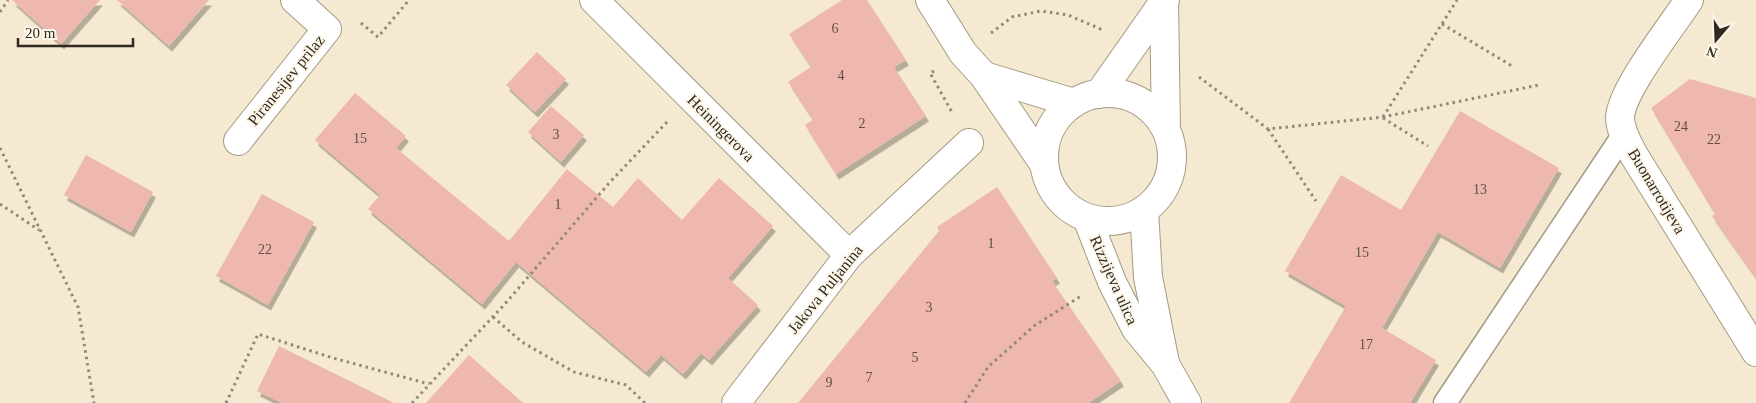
<svg xmlns="http://www.w3.org/2000/svg" width="1756" height="403" font-family="'Times New Roman',serif">
<style>
.building{fill:#eeb8af;filter:url(#shadow)}
.lines{fill:none;stroke-linecap:round;stroke-linejoin:round}
.lane-casing{stroke:#a59a83;stroke-width:25}
.street-casing{stroke:#a59a83;stroke-width:30}
.secondary-casing{stroke:#a59a83;stroke-width:30}
.path{stroke:#908878;stroke-width:3;stroke-dasharray:2.5 4;stroke-linecap:butt}
.lane{stroke:#fff;stroke-width:22}
.street{stroke:#fff;stroke-width:28}
.secondary{stroke:#fff;stroke-width:28}
.labels{text-anchor:middle;dominant-baseline:central;stroke-width:4;stroke-linejoin:round;paint-order:stroke}
.number-label{font-size:14px;fill:#604e45}
.street-label{font-size:16px;fill:#302b22;stroke:#fef7e9}
</style>
<defs>
<filter id="shadow"><feDropShadow dx="3" dy="5.5" stdDeviation="0" flood-color="#0004"/></filter>
</defs>
<rect width="100%" height="100%" fill="#f5e9d1"/>
<g class="building">
<polygon points="12,0 100,0 61,44"/>
<polygon points="117,0 209,0 169,46"/>
<polygon points="842,0 867,0 906,60 894,67 926,116 836,174 805,125 813,120 788,82 811,67 789,34"/>
<polygon points="537,52 566,79 535,112 506,85"/>
<polygon points="1690,79 1756,98 1756,278 1712,216 1715,214 1651,108"/>
<polygon points="355,93 406,136 396,148 509,241 567,169 613,207 638,178 682,220 719,178 773,226 728,278 758,305 709,360 701,353 683,374 661,355 646,372 516,262 482,304 368,209 380,195 315,140"/>
<polygon points="551,106 584,135 561,162 528,132"/>
<polygon points="1460,111 1559,168 1500,268 1438,232 1382,328 1436,360 1410,403 1289,403 1346,306 1285,271 1341,175 1401,210"/>
<polygon points="86,155 153,192 131,232 64,195"/>
<polygon points="997,187 1057,278 1052,281 1121,381 1088,403 798,403 939,231 937,227"/>
<polygon points="262,194 314,222 268,305 216,276"/>
<polygon points="279,346 394,403 282,403 257,391"/>
<polygon points="469,355 523,403 426,403"/>
</g>
<g class="lines">
<defs>
<polyline id="lane" points="1445,403 1624,134"/>
<g id="street">
<polyline points="594,0 849,255"/>
<polyline points="1164,0 1166,129"/>
<path d="M1689,0C1672,26 1622,89 1620,117C1620,131 1629,146 1635,157L1756,352"/>
<polyline points="1099,94 1165,0"/>
<polyline points="238,141 327,29 295,0"/>
<polyline points="736,403 849,255 969,143"/>
</g>
<g id="secondary">
<polyline points="930,0 963,53 984,76 1044,164"/>
<polyline points="984,76 1074,103"/>
<circle cx="1108" cy="157" r="64"/>
<polyline points="1144,210 1148,277 1165,363"/>
<polyline points="1087,218 1112,282 1136,329 1165,364 1187,403"/>
</g>
</defs>
<use href="#lane" class="lane-casing"/>
<use href="#street" class="street-casing"/>
<use href="#secondary" class="secondary-casing"/>
<g class="path">
<polyline points="0,12 8,0"/>
<polyline points="361,23 378,37 409,0"/>
<polyline points="1442,24 1512,66"/>
<polyline points="991,33 1012,17 1041,11 1068,15 1103,30"/>
<polyline points="934,71 930,73 953,114"/>
<polyline points="1199,77 1268,129 1383,117 1539,85"/>
<polyline points="1383,117 1457,0"/>
<polyline points="1383,118 1428,146"/>
<polyline points="1268,129 1316,201"/>
<polyline points="0,148 78,307 94,403"/>
<polyline points="0,204 39,230"/>
<polyline points="493,317 522,342 574,372 626,385 645,403"/>
<polyline points="226,403 258,334 333,358 429,384"/>
<polyline points="412,403 504,305 610,182 668,121"/>
<polyline points="965,403 988,367 1034,326 1081,296"/>
</g>
<use href="#lane" class="lane"/>
<use href="#street" class="street"/>
<use href="#secondary" class="secondary"/>
</g>
<g class="labels">
<g class="number-label">
<text x="835" y="28">6</text>
<text x="841" y="75">4</text>
<text x="862" y="123">2</text>
<text x="1681" y="126">24</text>
<text x="556" y="134">3</text>
<text x="360" y="138">15</text>
<text x="1714" y="139">22</text>
<text x="1480" y="189">13</text>
<text x="558" y="204">1</text>
<text x="991" y="243">1</text>
<text x="265" y="249">22</text>
<text x="1362" y="252">15</text>
<text x="929" y="307">3</text>
<text x="1366" y="344">17</text>
<text x="915" y="357">5</text>
<text x="869" y="377">7</text>
<text x="829" y="382">9</text>
</g>
<g class="street-label">
<text transform="translate(286 80) rotate(-51)">Piranesijev prilaz</text>
<text transform="translate(721 128) rotate(45)">Heiningerova</text>
<text transform="translate(1657 191) rotate(59)">Buonarrotijeva</text>
<text transform="translate(1114 280) rotate(66)">Rizzijeva ulica</text>
<text transform="translate(825 289) rotate(-51)">Jakova Puljanina</text>
</g>
</g>
<g transform="translate(1716 40) rotate(199)" stroke="#fef7e9" stroke-width="4" paint-order="stroke">
<path d="M0-4L9 19L0 12L-9 19Z" fill="#302b22"/>
<text y="-8" font-size="14" font-weight="bold" text-anchor="middle" fill="#302b22">N</text>
</g>
<path d="M18 38v8h115v-8" fill="none" stroke="#302b22" stroke-width="2.5"/>
<text x="25" y="38" font-size="15" fill="#302b22" stroke="#fef7e9" stroke-width="4" paint-order="stroke">20 m</text>
</svg>
